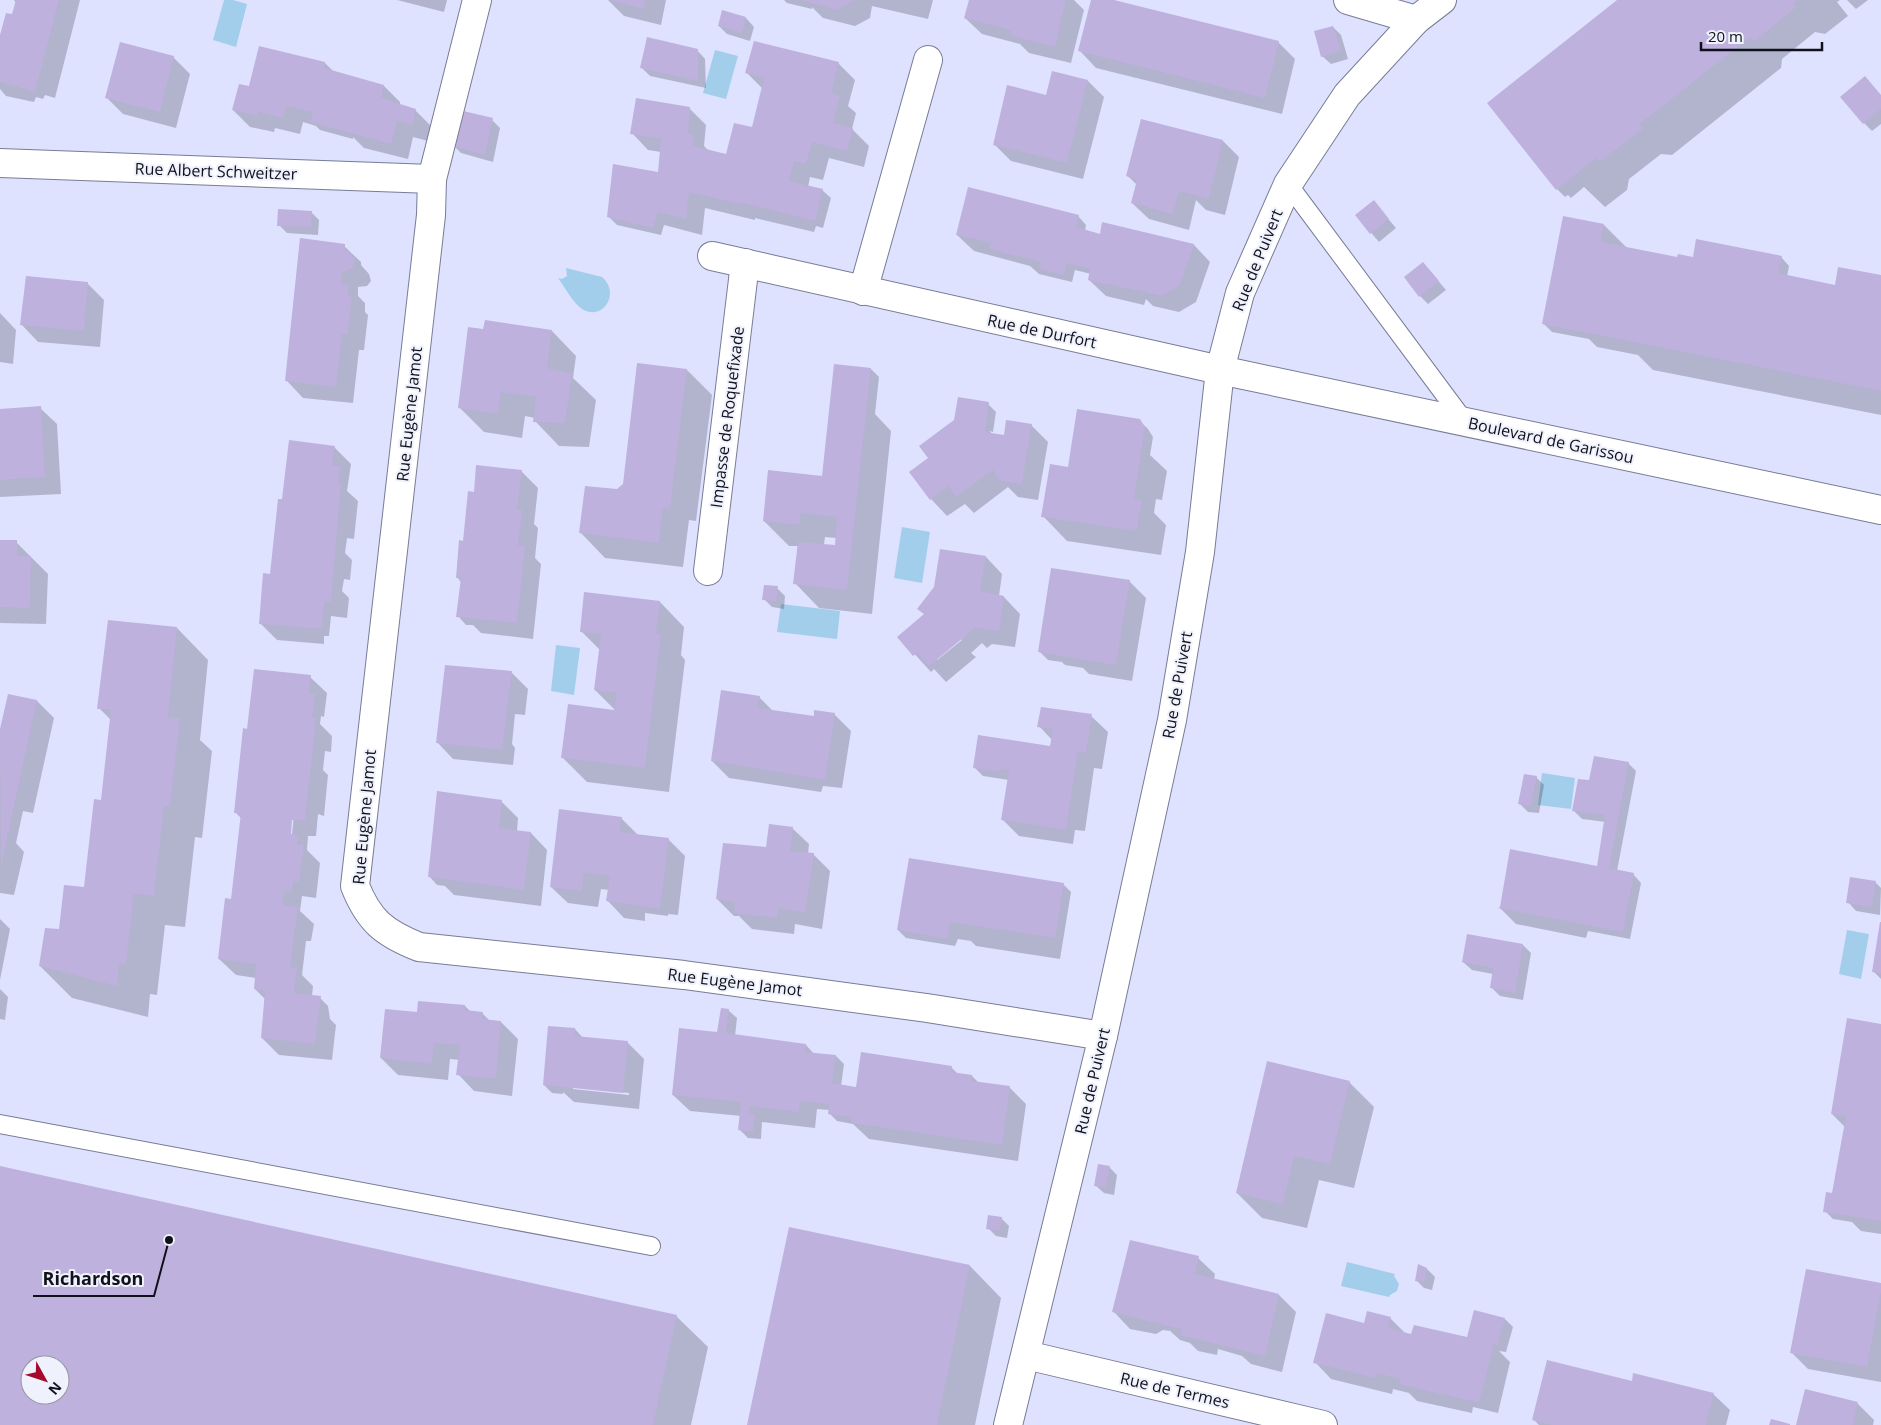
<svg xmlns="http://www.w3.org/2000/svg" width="1881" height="1425" font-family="'Open Sans',sans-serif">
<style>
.water{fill:#a2ceec}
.shadow{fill:#0003;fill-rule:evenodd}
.building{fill:#beb1dd;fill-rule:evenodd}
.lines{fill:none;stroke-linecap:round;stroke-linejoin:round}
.service-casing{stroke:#787c95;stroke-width:20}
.minor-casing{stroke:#787c95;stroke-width:30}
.service{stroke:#fff;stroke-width:18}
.minor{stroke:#fff;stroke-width:28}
.labels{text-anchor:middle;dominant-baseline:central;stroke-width:4;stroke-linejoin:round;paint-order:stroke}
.street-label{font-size:16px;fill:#10111a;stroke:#eff1fc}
.leader{fill:none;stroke:#10111a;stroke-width:2}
.callout-dot{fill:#10111a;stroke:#eff1fc;stroke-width:2}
.callout-label{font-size:18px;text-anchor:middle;font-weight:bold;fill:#10111a;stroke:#eff1fc;stroke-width:4;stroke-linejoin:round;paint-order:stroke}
</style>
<rect width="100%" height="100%" fill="#dee2ff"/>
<g class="water">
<polygon points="224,0 233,0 247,4 236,47 213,40"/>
<polygon points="715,50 738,56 726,99 703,93"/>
<path d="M566,268L602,277C621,293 603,322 582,309C572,302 565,287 558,278L562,279L567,276Z"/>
<polygon points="902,527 930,532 922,583 894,578"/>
<polygon points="781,604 840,611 837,639 777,632"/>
<polygon points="556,645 580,648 574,695 551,691"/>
<polygon points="1542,773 1575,778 1571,809 1538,805"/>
<polygon points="1847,930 1869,934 1861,979 1839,974"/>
<polygon points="1347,1262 1395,1274 1394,1276 1399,1284 1397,1291 1390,1295 1389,1297 1341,1286"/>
</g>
<g class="shadow">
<polygon points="14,0 80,0 55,98 45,95 43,99 36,97 34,102 6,96 0,89 0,40 13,15 16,3"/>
<polygon points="397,0 447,0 444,12"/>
<polygon points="608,0 666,0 661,25 624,16"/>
<polygon points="784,0 933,0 928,19 872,6 870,18 855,26 823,18 812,7 812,9 787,3"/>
<polygon points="970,0 1074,0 1084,10 1071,63 1029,53 1020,44 982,34 965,18"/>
<polygon points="1093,0 1109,0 1278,42 1295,59 1282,114 1096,68 1080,51"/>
<polygon points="1619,0 1840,0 1837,2 1848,16 1825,34 1815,32 1782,59 1781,68 1672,155 1661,154 1629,179 1627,190 1605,207 1584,187 1571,198 1568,195 1565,197 1557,189"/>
<polygon points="1847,0 1868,0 1856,9"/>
<polygon points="723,12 746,18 754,27 750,41 727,34 719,26"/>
<polygon points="1333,27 1341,35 1348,59 1331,64 1322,56"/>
<polygon points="697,50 705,59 706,88 650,76 642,68"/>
<polygon points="173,57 190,74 176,128 123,114 107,98"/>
<polygon points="325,63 333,71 384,86 400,102 400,105 415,110 432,127 428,141 413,137 408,159 364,148 353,137 353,139 320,130 316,126 303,122 300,134 275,128 274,132 250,127 233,110 250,87"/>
<polygon points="838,63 855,80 848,106 856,113 852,129 869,146 864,167 829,158 823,180 810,177 808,187 822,190 831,198 823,228 816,226 814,232 755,218 755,220 705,208 702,235 664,225 661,235 617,225 609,217 659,173 661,152 648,150 632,133 690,109 706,125 704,146 709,151 727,156 753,129 762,88 747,73"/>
<polygon points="1088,81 1104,97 1083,179 1011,161 994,144 1047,96"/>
<polygon points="1881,95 1881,124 1872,131 1864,123"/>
<polygon points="492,120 500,128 493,162 461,153 453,145"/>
<polygon points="1223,141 1239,157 1225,215 1206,210 1196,200 1189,230 1149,219 1132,203 1137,185 1128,176"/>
<polygon points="1374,202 1396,228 1379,242 1356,215"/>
<polygon points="311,212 319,220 318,235 287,233 279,225"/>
<polygon points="1078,216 1086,225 1085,231 1100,235 1194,245 1210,262 1196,302 1179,312 1153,306 1146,299 1144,305 1106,296 1089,280 1091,274 1075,270 1072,282 1039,274 1030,266 974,251 957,235"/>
<polygon points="1604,225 1627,248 1678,258 1781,257 1789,266 1787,277 1836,286 1881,276 1881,415 1653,370 1638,355 1597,347 1589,339 1552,332 1544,324"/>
<polygon points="344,246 361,262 361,265 369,274 371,281 367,286 358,287 358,296 365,303 365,312 368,315 364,350 359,350 353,403 303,398 287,381"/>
<polygon points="1423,263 1446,290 1428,304 1420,296"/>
<polygon points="88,284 104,300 100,347 38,342 22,325"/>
<polygon points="0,313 16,330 13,364 0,362"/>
<polygon points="552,331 576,356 573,378 596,400 589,447 559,446 535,421 535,418 525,416 522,438 484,432 460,408"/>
<path d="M871,369L879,377L875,414L891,431L872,614L819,608L795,583L798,546H789L764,521L823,477ZM825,537L836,538V546L824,545Z"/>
<polygon points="687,370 712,395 696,521 689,520 683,567 605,558 581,533 624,484"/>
<polygon points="988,404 996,412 993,432 989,431 994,435 1003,437 1031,425 1048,442 1038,500 1018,497 1008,487 974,513 965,504 947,516 931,499 930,459"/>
<polygon points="40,408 57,424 61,494 0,497 0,410"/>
<polygon points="1139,420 1148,429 1153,437 1150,455 1167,471 1162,500 1156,499 1154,513 1166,525 1161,555 1067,541 1043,516 1069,468"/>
<polygon points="334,447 351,464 347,491 358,501 354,539 347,538 345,553 352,560 350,580 344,579 342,591 349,598 347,618 331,616 329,636 324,636 324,644 277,640 260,623 271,575 283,500"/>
<polygon points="521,471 538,488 534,524 538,528 535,558 541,564 533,639 481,633 473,625 466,625 458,616 461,582 457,577 464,542"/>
<polygon points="0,541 16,542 48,574 46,624 0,623"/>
<path d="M986,557L1002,574L999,596L1004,597L1020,614L1015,647L992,644L987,648L982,643L971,653L976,657L946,682L934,669L931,672L899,637L925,615ZM960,638L962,640L937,660L936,658Z"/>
<polygon points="1129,581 1146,598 1132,681 1089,674 1083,668 1065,665 1062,662 1048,660 1040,652"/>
<polygon points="777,588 785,596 784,609 772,607 764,599"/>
<polygon points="660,602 684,627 681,655 685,660 669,792 587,782 562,757 616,711 595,690 600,650 581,631"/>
<polygon points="177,628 208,660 200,740 212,751 202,838 195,837 185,927 165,925 157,995 150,994 148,1017 72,998 40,966 85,889 102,801 111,720 99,708"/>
<polygon points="511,672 528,689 525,715 515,714 512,744 515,748 513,765 453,759 437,742"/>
<path d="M310,677L327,693L324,717L321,716L320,724L332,736L331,752L325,751L323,770L328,775L324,816L318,814L316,836H308L307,850L320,863L316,898L302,896L300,911L314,924L311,941H306L302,975L313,986L312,996L320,998L328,1006L330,1019L336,1025L332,1060L279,1055L262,1038L265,999L255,989L256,978L236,975L219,959L232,901L242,819L235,812L248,730ZM291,813L294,814L292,835H290Z"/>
<polygon points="9,696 37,701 54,718 33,813 23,811 16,843 24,852 14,895 0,893 0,735"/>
<polygon points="759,697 774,712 814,718 834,714 851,731 842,788 823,786 821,792 729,778 712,761"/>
<polygon points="1091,716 1108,732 1102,769 1094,768 1085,831 1075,830 1073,844 1019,836 1002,819 1009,780 983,776 975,768 1051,748 1052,740 1039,726"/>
<polygon points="1628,763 1636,771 1617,871 1633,874 1641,883 1630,939 1588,931 1586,938 1516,924 1500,908 1598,868 1606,822 1582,819 1574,811 1590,782"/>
<polygon points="1536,777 1544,785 1539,813 1528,812 1520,804"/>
<polygon points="501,801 518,818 517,831 531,833 547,850 541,906 454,895 445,886 437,885 429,876"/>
<polygon points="621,818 638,835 668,839 685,856 678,915 668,914 668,916 645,913 645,921 624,918 608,901 609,890 601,889 598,907 568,903 551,887"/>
<polygon points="792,828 809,844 808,854 813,854 830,871 822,929 795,924 794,934 752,929 739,916 734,916 717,899 767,849"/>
<polygon points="1875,882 1881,888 1880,915 1856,911 1848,902"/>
<polygon points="1063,884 1071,892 1060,959 976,946 971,941 958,939 955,946 906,938 898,930"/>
<polygon points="0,919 10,929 0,980"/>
<polygon points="1881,924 1881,979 1873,971"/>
<polygon points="1523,945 1531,953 1523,1000 1500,996 1492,988 1493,974 1472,970 1463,962"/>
<polygon points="0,989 8,997 5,1020 0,1019"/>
<polygon points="465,1006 471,1012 482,1013 490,1021 501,1022 518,1039 512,1096 474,1091 458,1074 460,1060 450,1059 448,1080 398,1075 381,1058"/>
<polygon points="728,1010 737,1018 735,1036 806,1045 814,1054 836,1056 844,1064 841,1086 856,1088 951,1067 958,1074 972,1076 979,1083 1010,1088 1026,1104 1018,1161 869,1139 853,1124 837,1121 829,1113 829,1110 817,1109 815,1128 762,1122 761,1139 748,1138 740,1130 741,1116 690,1111 673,1095 722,1035"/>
<polygon points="1881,1025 1881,1234 1861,1231 1852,1222 1833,1219 1825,1211 1833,1195 1845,1127 1832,1114"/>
<path d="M575,1029L583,1038L627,1042L644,1059L639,1109L574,1102L563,1092V1094L552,1093L544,1085ZM573,1087L629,1093V1095L573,1089Z"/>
<polygon points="1349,1082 1374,1107 1354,1188 1319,1180 1307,1228 1262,1218 1237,1193"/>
<polygon points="1109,1167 1117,1175 1114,1195 1104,1193 1095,1185"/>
<path d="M0,1168L676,1316L708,1347L691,1425H0ZM30,1365H60V1395H30Z"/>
<polygon points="1001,1218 1009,1226 1007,1238 996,1236 988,1228"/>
<polygon points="1198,1258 1215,1274 1214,1280 1279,1295 1296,1312 1282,1372 1251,1364 1242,1356 1218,1349 1217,1355 1198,1351 1190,1343 1180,1340 1169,1330 1169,1331 1163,1330 1156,1334 1130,1329 1114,1312"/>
<polygon points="970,1266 1001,1298 975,1425 748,1425"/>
<polygon points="1427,1269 1435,1277 1432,1290 1424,1288 1416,1280"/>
<polygon points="1881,1284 1881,1382 1808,1369 1792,1353"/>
<polygon points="1390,1318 1406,1334 1471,1340 1505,1319 1513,1327 1506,1352 1499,1351 1510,1362 1498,1413 1473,1407 1472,1413 1417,1401 1409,1393 1393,1389 1392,1394 1331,1379 1315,1362 1365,1324"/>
<polygon points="1713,1394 1730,1410 1726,1425 1539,1425 1533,1419"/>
<polygon points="1857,1403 1874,1420 1873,1425 1798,1425"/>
</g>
<g class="building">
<polygon points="16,0 59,0 35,92 0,82 0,35 6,13 12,14"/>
<polygon points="610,0 646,0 644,9"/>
<polygon points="801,0 854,0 838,10"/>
<polygon points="969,0 1066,0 1055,47 1011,36 1012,30 964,18"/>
<polygon points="1091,0 1114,0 1279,41 1265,98 1078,51"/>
<polygon points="1617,0 1797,0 1793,3 1796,7 1754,42 1750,37 1640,124 1643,129 1600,162 1596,158 1556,190 1487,103"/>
<polygon points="722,10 746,17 742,33 718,26"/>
<polygon points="1333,26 1341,51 1321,57 1314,31"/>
<polygon points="647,37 698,49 698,81 640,68"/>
<polygon points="754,41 839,62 831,93 840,96 833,123 853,128 847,151 812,142 806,164 794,161 789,181 823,189 815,221 739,202 739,204 689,192 686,219 658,212 653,228 607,217 613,164 658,172 661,139 630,134 636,98 690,107 688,134 694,134 693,146 726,154 734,123 752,127 764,78 745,73"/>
<polygon points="120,42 174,56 160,112 105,98"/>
<polygon points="259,46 325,62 324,68 384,85 381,98 416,109 412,125 397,121 391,144 310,122 313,112 286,106 283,118 258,112 258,116 232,110 239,84 249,86"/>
<polygon points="1052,71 1088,80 1067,163 993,145 1007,85 1046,95"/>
<polygon points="1865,76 1881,95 1881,109 1863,124 1840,97"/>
<polygon points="459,110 493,118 485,155 451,146"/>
<polygon points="1141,119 1223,140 1209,199 1179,191 1173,214 1131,203 1137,180 1126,176"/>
<polygon points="968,187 1079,215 1076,227 1100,234 1102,222 1194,244 1180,285 1162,296 1128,288 1128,289 1108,284 1107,285 1088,280 1090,269 1067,263 1064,275 1039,269 1041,262 989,249 991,243 956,235"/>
<polygon points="1374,200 1389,219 1370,234 1355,215"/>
<polygon points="278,209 312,211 311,227 277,226"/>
<polygon points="1563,216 1604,224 1601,242 1677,257 1678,254 1693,257 1696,239 1782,256 1778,273 1835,285 1838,267 1881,275 1881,391 1542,324"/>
<polygon points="300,238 345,244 345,251 350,253 355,259 353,267 346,271 342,271 341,284 349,285 348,297 352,297 348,334 342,334 336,387 285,381"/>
<polygon points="1423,262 1439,281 1419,297 1404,277"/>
<polygon points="26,276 88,282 84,331 20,325"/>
<polygon points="485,320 552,330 547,368 572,374 565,423 533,422 536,397 501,392 498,414 458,408 468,327 483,329"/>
<polygon points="637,363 687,369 670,509 663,508 659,543 579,533 585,486 617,489 623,484"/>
<polygon points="834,364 871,368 847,590 793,584 798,542 835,545 837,517 800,513 800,525 763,521 768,470 822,476"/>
<polygon points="958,397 989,402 985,432 1004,435 1006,420 1032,424 1022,484 1000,481 993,470 956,497 949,486 930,500 909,472 928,458 919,446 954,420"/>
<polygon points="41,406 45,477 0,480 0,409"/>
<polygon points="1077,409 1140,419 1145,428 1134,498 1142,500 1137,531 1041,517 1050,464 1068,467"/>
<polygon points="289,440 335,446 332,465 340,467 338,483 341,483 331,602 325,601 321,629 259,624 263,573 270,574 278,499 282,499"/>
<polygon points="476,465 522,470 517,510 522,510 518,546 525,546 517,623 456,617 461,578 456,578 459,540 463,541 468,491 474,492"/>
<polygon points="0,540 17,540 17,556 31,556 30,608 0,607"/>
<polygon points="940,549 986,556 980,591 1004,596 999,631 975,628 929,666 917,653 913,656 897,637 924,614 917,609 934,587"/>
<polygon points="1051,568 1130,580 1116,665 1038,652"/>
<polygon points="764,585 778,586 776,601 762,600"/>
<polygon points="584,592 660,601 656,633 661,634 645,768 561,758 568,704 614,710 617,693 594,690 601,634 580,632"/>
<polygon points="108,620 177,627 168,717 180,718 170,807 164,806 154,896 134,894 126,964 119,963 117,986 39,966 45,928 59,929 64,885 84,887 94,799 101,800 111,709 97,709"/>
<polygon points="445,665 512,671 502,750 436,743"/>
<polygon points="254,669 311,675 309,693 315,694 312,718 316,718 314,736 305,821 292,820 291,834 298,835 297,844 304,845 299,882 293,881 292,892 284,891 283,905 298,907 290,968 297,968 294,993 321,996 315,1044 261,1038 265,991 254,989 256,964 218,959 225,898 231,899 241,813 234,813 243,728 247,729"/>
<polygon points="721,690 760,696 758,708 814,716 814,710 835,713 825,780 711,761"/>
<polygon points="8,694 37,700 1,866 0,729"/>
<polygon points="1041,707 1092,714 1086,753 1078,752 1066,830 1001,820 1009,770 1001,769 1000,772 973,768 978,735 1050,746 1053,729 1037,727"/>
<polygon points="1594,756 1629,762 1609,868 1634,873 1623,932 1498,908 1500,907 1510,849 1597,866 1605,815 1572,811 1578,779 1589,780"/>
<polygon points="1524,774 1537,776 1531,806 1518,804"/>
<polygon points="437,791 502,800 499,828 531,832 524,890 428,877"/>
<polygon points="559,809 622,817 619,832 669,838 660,909 606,901 610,876 584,873 582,891 550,887"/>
<polygon points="769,824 793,827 790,851 814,853 805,913 779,908 777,918 734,913 735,902 716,899 723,843 766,847"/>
<polygon points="909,858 1064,883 1055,938 950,922 948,939 897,930"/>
<polygon points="1850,877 1876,881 1872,907 1846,903"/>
<polygon points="1880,922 1881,922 1881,973 1872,972"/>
<polygon points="1467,934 1523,944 1515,993 1490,988 1493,968 1462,962"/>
<polygon points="418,1001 465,1005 465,1010 483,1012 482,1019 501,1021 496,1079 456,1075 460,1045 434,1043 432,1064 380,1058 385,1009 417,1012"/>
<polygon points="721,1008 729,1009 726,1033 806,1044 805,1052 836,1055 832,1083 856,1087 861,1052 952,1066 951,1072 972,1075 972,1081 1010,1086 1002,1145 851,1123 853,1110 851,1117 828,1114 829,1104 800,1101 799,1112 750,1106 750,1114 755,1114 753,1132 738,1130 741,1102 672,1095 679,1028 717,1032"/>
<polygon points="1847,1018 1881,1024 1881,1221 1823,1212 1826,1192 1832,1193 1846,1116 1831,1114"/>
<polygon points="548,1026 575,1028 575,1036 628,1041 623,1093 543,1085"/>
<polygon points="1267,1061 1350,1081 1330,1164 1294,1156 1283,1204 1236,1193"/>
<polygon points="1098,1164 1110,1166 1106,1187 1094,1186"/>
<path d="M0,1166L677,1315L653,1425H0ZM30,1365H60V1395H30Z"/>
<polygon points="988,1215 1002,1217 1000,1231 986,1229"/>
<polygon points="789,1227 970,1265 937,1425 747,1425"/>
<polygon points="1130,1240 1199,1256 1195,1274 1279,1294 1265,1356 1180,1335 1181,1329 1112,1312"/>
<polygon points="1418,1264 1427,1268 1424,1282 1415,1281"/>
<polygon points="1806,1269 1881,1283 1881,1292 1867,1367 1790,1353"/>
<polygon points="1474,1310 1505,1318 1498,1345 1494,1344 1479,1403 1399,1384 1400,1379 1377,1373 1376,1378 1313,1363 1326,1313 1364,1323 1367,1311 1391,1317 1388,1328 1411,1334 1414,1325 1467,1337"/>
<polygon points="1547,1360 1632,1381 1633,1373 1714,1393 1706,1425 1552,1425 1532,1420"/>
<polygon points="1805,1389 1858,1402 1853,1425 1796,1425"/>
<polygon points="1771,1419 1790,1424 1790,1425 1769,1425"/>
</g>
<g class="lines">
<defs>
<g id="service">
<polyline points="1288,184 1465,422"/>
<polyline points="0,1124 651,1246"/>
</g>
<g id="minor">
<path d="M477,0L432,179L431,215L355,886C369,921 384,933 419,947L684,975L927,1008L1103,1036"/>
<polyline points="1348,0 1416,20"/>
<polyline points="0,163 432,179"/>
<polyline points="712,256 1220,370 1881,510"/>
<polyline points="863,291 928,60"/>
<polyline points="708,571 745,263"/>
<polyline points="1026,1355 1323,1425"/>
<polyline points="1008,1425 1103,1036 1172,720 1200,552 1220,370 1240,293 1288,184 1347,95 1416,20 1442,0"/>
</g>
</defs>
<use href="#service" class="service-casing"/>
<use href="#minor" class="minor-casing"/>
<use href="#service" class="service"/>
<use href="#minor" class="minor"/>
</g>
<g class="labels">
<g class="street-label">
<text transform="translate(216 171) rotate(2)">Rue Albert Schweitzer</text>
<text transform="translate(1257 260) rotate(-68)">Rue de Puivert</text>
<text transform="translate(1042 331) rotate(12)">Rue de Durfort</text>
<text transform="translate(409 414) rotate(-84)">Rue Eugène Jamot</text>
<text transform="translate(727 417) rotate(-83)">Impasse de Roquefixade</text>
<text transform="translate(1551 440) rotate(12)">Boulevard de Garissou</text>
<text transform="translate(1177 685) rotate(-80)">Rue de Puivert</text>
<text transform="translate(364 817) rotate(-85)">Rue Eugène Jamot</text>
<text transform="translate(735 982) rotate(7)">Rue Eugène Jamot</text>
<text transform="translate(1092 1081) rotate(-77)">Rue de Puivert</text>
<text transform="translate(1175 1390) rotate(13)">Rue de Termes</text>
</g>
</g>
<path class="leader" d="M169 1240L154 1296H33"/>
<circle class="callout-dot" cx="169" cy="1240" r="5"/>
<g class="callout-label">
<text x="93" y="1285">Richardson</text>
</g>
<g transform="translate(45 1380) rotate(130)"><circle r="24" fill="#eff1fc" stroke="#9697a2"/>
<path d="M0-4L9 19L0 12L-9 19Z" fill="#a5092c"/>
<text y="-8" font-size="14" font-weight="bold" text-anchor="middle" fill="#10111a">N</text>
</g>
<path d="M1701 42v8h121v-8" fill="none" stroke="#10111a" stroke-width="2.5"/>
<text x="1708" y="42" font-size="15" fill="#10111a" stroke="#eff1fc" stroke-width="4" paint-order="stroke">20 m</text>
</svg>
